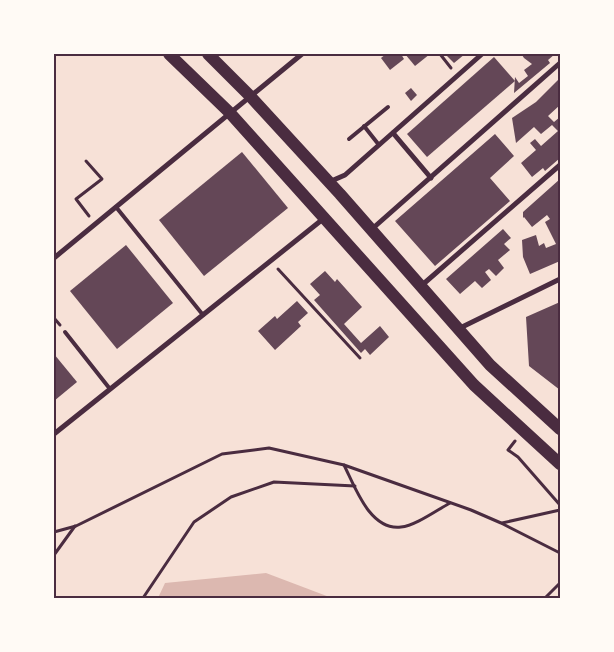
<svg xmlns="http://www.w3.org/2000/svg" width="614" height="652" font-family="Roboto,sans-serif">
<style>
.water{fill:#dcb8b0}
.building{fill:#644757}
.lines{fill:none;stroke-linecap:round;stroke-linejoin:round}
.path{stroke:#4a2c40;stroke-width:3}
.service{stroke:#4a2c40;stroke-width:4}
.minor{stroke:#4a2c40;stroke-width:5}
.primary{stroke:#4a2c40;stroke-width:12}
.neatline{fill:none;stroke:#4a2c40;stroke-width:2}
</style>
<rect width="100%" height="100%" fill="#f7e1d7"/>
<polygon class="water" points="266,573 332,598 158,598 165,583"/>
<g class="building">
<polygon points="386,54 401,54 404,59 390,70 381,58"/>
<polygon points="405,54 430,54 415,66"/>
<polygon points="445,54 465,54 454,63"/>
<polygon points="524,54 555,54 548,60 550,63 514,93 515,77 519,83 528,76 524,70 532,64 524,58 522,55"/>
<polygon points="494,57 515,81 427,157 407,134"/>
<polygon points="560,78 560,105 548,116 554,122 560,117 560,158 545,171 543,168 532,177 521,163 536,150 530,143 535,139 541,146 558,131 552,125 541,134 534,127 516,143 512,118 536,102"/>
<polygon points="411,88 417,95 411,101 405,93"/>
<polygon points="495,134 514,156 490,178 510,201 435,266 395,221"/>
<polygon points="242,152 288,208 204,276 159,220"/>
<polygon points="560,179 560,261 530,274 523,257 522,240 536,235 539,246 544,243 546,248 556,244 545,222 550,219 547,215 532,227 524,217 523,218 523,212"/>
<polygon points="503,229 511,238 504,244 510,250 498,260 504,268 496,276 489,269 485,272 491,280 482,288 475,281 460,294 446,279"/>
<polygon points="126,245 173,303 117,349 70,291"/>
<polygon points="325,271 335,282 337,279 362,307 344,324 361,343 380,326 389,337 370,355 365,349 361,353 314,300 320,295 310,284"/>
<polygon points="297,301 308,313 298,322 301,326 275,350 258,331 275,316 277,319"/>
<polygon points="560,302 560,346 558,346 560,390 529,366 526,317"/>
<polygon points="54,354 77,382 54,401"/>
</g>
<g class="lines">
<g class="path">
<polyline points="440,54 451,68"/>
<polyline points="86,161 102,179 76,199 89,216"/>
<polyline points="278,269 360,358"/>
<polyline points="54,318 60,325"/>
<polyline points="515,441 508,450 518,457 560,505"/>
<path d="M344,465C355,487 370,531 401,527C415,526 437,510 450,503"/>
<polyline points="502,523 560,510"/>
<polyline points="54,532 76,526 222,454 269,448 344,465 471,510 501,523 560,553"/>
<polyline points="54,555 75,526"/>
<polyline points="143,598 194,522 231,497 274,482 355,486"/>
<polyline points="545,598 560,583"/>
</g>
<g class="service">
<polyline points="364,126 379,145"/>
<polyline points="349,139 388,107"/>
<polyline points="116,207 203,315"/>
<polyline points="65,332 110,389"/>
</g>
<g class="minor">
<polyline points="393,133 431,178"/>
<polyline points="329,182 345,175 482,54"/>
<polyline points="372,229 560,63"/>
<polyline points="54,258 302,54"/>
<polyline points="421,286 560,165"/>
<polyline points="460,328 560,279"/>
<polyline points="54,434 323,219"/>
</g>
<g class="primary">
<polyline points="169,54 230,113 474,385 560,464"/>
<polyline points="208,54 250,96 340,194 490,365 560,429"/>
</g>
</g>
<rect width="614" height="652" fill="none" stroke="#fffaf5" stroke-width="110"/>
<rect x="55" y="55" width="504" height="542" class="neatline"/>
</svg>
